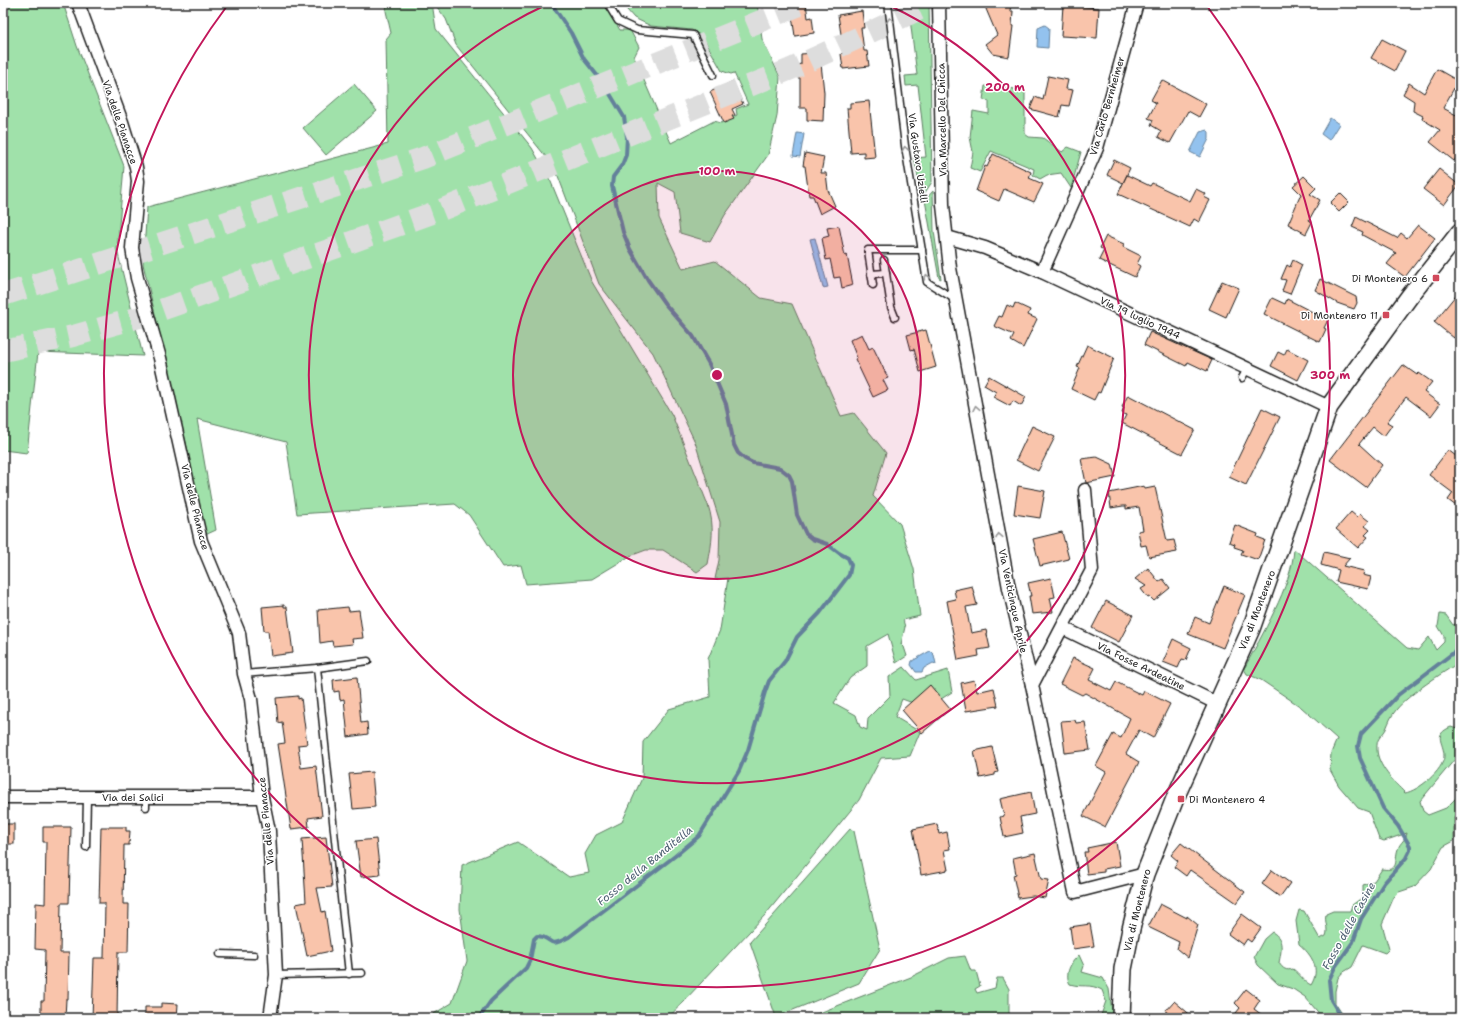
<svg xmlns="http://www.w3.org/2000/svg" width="1463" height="1021" font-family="'Shantell Sans',sans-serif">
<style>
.green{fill:#a0e1aa;stroke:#5e7e63}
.water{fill:#93c2ee;stroke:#63809a}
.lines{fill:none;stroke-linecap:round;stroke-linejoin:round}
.stream{stroke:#63809a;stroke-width:4}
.building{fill:#f9c4ab;stroke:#1c1c1c}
.highway-tunnel{stroke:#ddd;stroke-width:22;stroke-dasharray:22 11;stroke-linecap:butt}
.lane-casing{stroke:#1c1c1c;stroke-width:9}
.street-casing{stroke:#1c1c1c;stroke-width:15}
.secondary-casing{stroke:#1c1c1c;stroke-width:20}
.lane{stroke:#fff;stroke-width:6}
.street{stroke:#fff;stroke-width:12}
.secondary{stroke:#fff;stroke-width:17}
.oneway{stroke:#999}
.ring{fill:none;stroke:#c2185b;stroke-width:2}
.poi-dot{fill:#d1495b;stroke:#fff;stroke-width:1.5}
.labels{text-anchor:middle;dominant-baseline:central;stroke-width:3;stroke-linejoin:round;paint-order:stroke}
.street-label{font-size:10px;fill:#1c1c1c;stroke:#fff}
.poi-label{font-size:10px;fill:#1c1c1c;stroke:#fff;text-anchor:end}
.water-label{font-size:11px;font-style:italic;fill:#4c5e70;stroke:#fff}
.centre{fill:#c2185b;stroke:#fff;stroke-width:2}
.ring-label{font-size:12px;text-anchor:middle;font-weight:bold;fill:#c2185b;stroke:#fff;stroke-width:3;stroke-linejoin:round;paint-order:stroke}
</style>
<rect width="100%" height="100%" fill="#fff"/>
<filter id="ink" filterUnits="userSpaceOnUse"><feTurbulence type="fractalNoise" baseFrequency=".025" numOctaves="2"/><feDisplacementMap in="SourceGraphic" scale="8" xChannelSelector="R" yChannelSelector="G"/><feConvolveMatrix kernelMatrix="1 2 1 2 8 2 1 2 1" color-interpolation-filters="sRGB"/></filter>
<g filter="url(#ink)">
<g class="green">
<polygon points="3,3 63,3 77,46 124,166 117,250 143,356 38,352 27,453 3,450"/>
<path d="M387,3H432L436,29L532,148L551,182L592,282L672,415L708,505C715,526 712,543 708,564L697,572L663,550H646L630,556L592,579L526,584L521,565L503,567L469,515L455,504L297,514L286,442L197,419L216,530L205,535L186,443L143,264L147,207L388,144L386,39L391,33L386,11Z"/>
<polygon points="434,3 603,3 620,30 630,30 639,47 634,57 671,143 714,121 721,123 737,115 736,109 748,104 734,73 731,74 722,71 703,37 692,30 651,26 634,18 621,3 757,3 762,39 780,77 777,116 768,155 725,215 710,242 680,233 675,192 658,183 659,218 683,269 715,261 761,298 792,304 841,416 854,413 886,453 873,496 900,524 914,569 920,616 903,620 905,627 901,644 904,647 907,656 896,663 888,634 867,646 867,666 850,678 834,703 856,715 860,727 867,730 868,718 890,696 889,677 904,667 916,680 948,670 952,692 938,701 921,706 902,699 895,717 920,732 910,756 881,758 859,800 766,914 668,1018 429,1018 430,1016 452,1003 467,961 460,909 462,865 518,842 569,877 589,873 585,854 596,835 622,822 642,778 643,742 669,709 710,697 708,659 720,630 728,578 715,579 719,560 720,522 695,442 653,353 599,284 555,168 456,45 446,19"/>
<polygon points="908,3 929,3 932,182 922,197 914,158 926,157 918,85 906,86 905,76 917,75"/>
<polygon points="354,84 377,111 326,155 303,128"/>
<polygon points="985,86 1025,90 1025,134 1029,137 1043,138 1062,152 1068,147 1081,152 1071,188 1061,173 1047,175 1040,179 1033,175 1034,169 991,151 980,172 970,168 973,152 970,137 973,111 989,114 989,101 983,100"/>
<polygon points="933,191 934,231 941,279 939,278 925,200"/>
<path d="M1294,549L1407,648L1418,650L1429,637L1436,650L1444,642V636L1438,626L1440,614L1446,615L1453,625L1460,622V662C1442,673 1409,694 1396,710C1391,716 1389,722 1386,729C1381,738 1376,737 1377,750C1378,766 1394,782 1405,793C1418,791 1444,770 1444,756C1444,742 1432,735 1451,727L1457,729L1460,726V753L1420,801L1423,811L1428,815L1446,808L1460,794V809L1454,818V841L1443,847L1431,869L1414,887L1399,892L1394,897L1382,924L1389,949L1385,953L1363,945L1352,967L1342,973L1338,978L1335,991V1003L1345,1018H1323L1305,997L1293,989L1278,984L1258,965L1254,957L1264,939L1272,932C1285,939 1281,951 1279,963C1283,969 1286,971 1293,969C1300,974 1303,981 1311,985C1321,969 1312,955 1299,944L1296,921L1299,910L1304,911L1320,939L1326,936C1329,928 1324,922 1326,914L1333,911H1350L1352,905L1363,897V885L1374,881L1382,869C1400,872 1394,860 1398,849C1400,842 1406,840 1407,833L1384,841L1379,839L1369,812L1358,808L1339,786L1330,770L1331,753L1337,739L1301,707L1261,680L1247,674L1244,669C1261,636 1292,586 1294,549Z"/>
<polygon points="850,829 854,831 880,949 859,983 776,1017 750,942"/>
<path d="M1079,955L1084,966L1082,972L1103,978L1109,989L1113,1018H1100L1106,1001L1102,990C1089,983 1082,988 1070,984C1064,974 1071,962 1079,955Z"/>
<polygon points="965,956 971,971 976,971 980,986 975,989 977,993 995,988 997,978 1003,978 1009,989 1009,1018 812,1018 814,1015 911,977 949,958"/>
</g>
<g class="water">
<polygon points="1045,25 1049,28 1048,48 1037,47 1038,28"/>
<polygon points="1330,118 1339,124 1329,140 1321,134"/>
<polygon points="1207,130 1209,132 1209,139 1200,157 1190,152 1200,132"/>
<polygon points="797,133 804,134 800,157 793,156"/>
<polygon points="815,238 828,287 823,288 810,239"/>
<polygon points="930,651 934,655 936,664 933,663 924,668 922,672 916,672 911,665 912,661"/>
</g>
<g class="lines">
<g class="stream">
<path d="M479,1018L491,1001L526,968L530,960L534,939L537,936C555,937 545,950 569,937L675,856L699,836L739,771L748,750L765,692L769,681L785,661L797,637L820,613L849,575L851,565L848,558L839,553L827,544L812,539L806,534L797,515L792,481L789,475L780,468L753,463L745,459L738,453L734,445L726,404L709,364L693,336L665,304L648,280L630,249L623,232L612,186L613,177L622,165L626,155L627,137L624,117L604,84L584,59L571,33L551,3"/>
<polyline points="1342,1018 1331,1000 1329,980 1335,967 1353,942 1361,919 1384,883 1406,858 1410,850 1410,846 1398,826 1383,808 1360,758 1358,746 1361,734 1398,695 1453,653 1460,644"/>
</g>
</g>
<g class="building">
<polygon points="790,3 806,3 808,18 812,17 814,33 795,36"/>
<polygon points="989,3 1011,3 1010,11 1013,11 1012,26 1013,26 1009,57 993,54 985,44 997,35 986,9"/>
<polygon points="1063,5 1099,8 1097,38 1061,36"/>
<polygon points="862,11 864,28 861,28 864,51 867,51 869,66 843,69 841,54 844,53 838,15"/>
<polygon points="1382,39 1405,51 1395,71 1371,58"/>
<polygon points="815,53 816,63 821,63 824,93 823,121 807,120 807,108 800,108 800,78 798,78 797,65 801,64 801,54"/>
<polygon points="1437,69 1458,81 1443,108 1460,117 1460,153 1454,161 1430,142 1440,130 1422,119 1423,116 1413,111 1414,101 1403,94 1409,83 1424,93"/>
<polygon points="1048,76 1068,80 1066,89 1073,90 1069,106 1062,105 1059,117 1030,109 1035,97 1043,100"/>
<polygon points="1162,80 1206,104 1199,117 1188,111 1170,143 1158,137 1161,131 1151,125 1153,120 1148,118 1156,103 1151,100"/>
<polygon points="733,81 743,104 732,109 735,115 732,116 734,119 724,123 710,92"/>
<polygon points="869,101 875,157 864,158 864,152 851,153 847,108 850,108 850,103"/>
<polygon points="805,153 824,157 821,173 826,173 828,190 835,206 820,214 813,196 809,196 805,166 803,166"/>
<polygon points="993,154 1031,172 1029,178 1043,184 1034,202 1004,189 999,201 976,191 985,166 987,167"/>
<polygon points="1114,160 1130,168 1123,183 1107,175"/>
<polygon points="1439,169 1459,185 1444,205 1423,189"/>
<polygon points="1127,175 1150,186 1152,183 1190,201 1196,189 1206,194 1204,197 1210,200 1199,222 1194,219 1190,227 1118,194"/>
<polygon points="1304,176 1316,188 1310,194 1320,200 1309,220 1312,222 1306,234 1288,224 1301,194 1293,186"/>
<polygon points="1340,193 1349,202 1339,212 1330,203"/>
<polygon points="1356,217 1397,238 1401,233 1407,238 1418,225 1435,238 1405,277 1387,264 1396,253 1362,235 1363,232 1352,227"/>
<polygon points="839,226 845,256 847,255 853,285 842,288 840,277 834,278 830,259 826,260 822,238 829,236 827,228"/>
<polygon points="1106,236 1124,244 1123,247 1141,256 1137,264 1140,266 1135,277 1099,260 1104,250 1100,248"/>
<polygon points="1293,260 1302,265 1290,294 1282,291 1286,280 1281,279 1287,265 1290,267"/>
<polygon points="1320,279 1356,297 1357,303 1354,309 1337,303 1315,290"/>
<polygon points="1222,281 1239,288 1226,317 1209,309"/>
<polygon points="1460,290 1460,330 1454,338 1434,322"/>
<polygon points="1272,298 1285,304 1287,299 1328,320 1324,328 1326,329 1320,342 1264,314"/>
<polygon points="1015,303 1030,310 1028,315 1037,319 1023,348 1011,341 1014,335 994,326 999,316 1002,317 1007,305 1013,308"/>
<polygon points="926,330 936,367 920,372 914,349 911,350 907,335"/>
<polygon points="1150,332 1212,360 1207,371 1188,362 1186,366 1144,345"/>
<polygon points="862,334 869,349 873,347 888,378 883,380 888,390 873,397 855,359 857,358 850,340"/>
<polygon points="1087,345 1114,358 1100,393 1098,392 1094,400 1071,389 1080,368 1077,367"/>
<polygon points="1287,349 1308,360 1298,380 1271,366 1278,352 1284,355"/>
<polygon points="1403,365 1417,375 1419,373 1432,382 1424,392 1440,404 1431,416 1406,397 1387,422 1392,425 1384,436 1373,427 1359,444 1382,465 1366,487 1330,460"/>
<polygon points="989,376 1026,397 1021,406 1013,401 1010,406 993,397 996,392 984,385"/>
<polygon points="1128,395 1195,430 1182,454 1122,423 1126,415 1122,413 1124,408 1122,407"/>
<polygon points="1262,408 1280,417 1246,485 1229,477"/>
<polygon points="1032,426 1055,437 1038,471 1016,460"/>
<polygon points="1448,450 1460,459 1460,509 1448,500 1453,493 1429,475"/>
<polygon points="1097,457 1112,464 1115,477 1086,483 1081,459"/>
<polygon points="1018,486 1045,491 1040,518 1014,514"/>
<polygon points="1144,486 1145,489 1155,487 1167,541 1174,540 1177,552 1149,557 1146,545 1141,546 1138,531 1143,530 1139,507 1126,509 1126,506 1123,506 1111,508 1109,493"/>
<polygon points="1351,512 1357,517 1360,514 1369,521 1365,526 1370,530 1365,535 1368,537 1358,548 1336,529"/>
<polygon points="1235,525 1258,534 1257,537 1265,540 1258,560 1241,554 1243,550 1234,547 1235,544 1229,542"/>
<polygon points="1062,532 1069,559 1040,566 1033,539"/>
<polygon points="1324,552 1350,558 1343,566 1364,571 1363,575 1371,577 1368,589 1336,582 1339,570 1321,565"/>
<polygon points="1148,568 1159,582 1163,579 1170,588 1154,601 1150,597 1148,598 1141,589 1146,586 1135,579"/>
<polygon points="1051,578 1055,597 1050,598 1053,612 1032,614 1029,596 1031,596 1028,583"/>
<polygon points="972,586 977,605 966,607 971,633 986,630 990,648 978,650 979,656 958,660 947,601 956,599 954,590"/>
<polygon points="1224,586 1245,595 1223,648 1188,634 1195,617 1209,623"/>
<polygon points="1106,601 1133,615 1119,642 1092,628"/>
<polygon points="284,605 284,607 287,607 293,653 271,656 268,631 264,631 262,607"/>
<polygon points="348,607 349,611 359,610 363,638 352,639 353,644 333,646 332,641 320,643 318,610"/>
<polygon points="1173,639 1191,648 1186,660 1182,659 1178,668 1163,662"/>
<polygon points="1073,658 1095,668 1089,680 1111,691 1116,682 1142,695 1144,691 1170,704 1153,738 1139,730 1126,754 1139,762 1105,827 1083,816 1106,772 1096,766 1113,734 1121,738 1130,718 1085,693 1082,695 1060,684"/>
<polygon points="357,677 361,723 367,722 368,734 348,737 344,699 340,700 339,691 334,692 333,680"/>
<polygon points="974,680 977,692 994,688 998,706 966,711 961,683"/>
<polygon points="930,685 950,709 922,733 902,710"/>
<polygon points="298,696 298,699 301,698 307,744 298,745 301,768 316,766 322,816 308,818 309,827 291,829 278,744 285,743 282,722 278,723 276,698"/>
<polygon points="1075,720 1076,723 1085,722 1090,750 1065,753 1061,721"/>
<polygon points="992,747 998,772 995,773 995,775 980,778 974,751"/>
<polygon points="372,772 375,807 353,809 349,774"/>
<polygon points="1031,792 1035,814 1020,817 1023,833 1004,837 1000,817 1004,816 1000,799"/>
<rect x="3" y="824" width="11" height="20"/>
<polygon points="937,824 939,834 947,832 950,849 944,850 948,870 921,875 913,829"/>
<polygon points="43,827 71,827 69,903 61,903 60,953 69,953 68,999 66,999 65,1018 41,1018 41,1001 44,1001 45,950 35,949 36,903 45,904 46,842 43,842"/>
<polygon points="101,827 126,827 126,831 130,831 129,845 124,845 123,904 129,904 128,952 118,952 117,1018 92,1018 94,958 104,958 105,903 99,903"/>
<polygon points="326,837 332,887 317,888 322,912 325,911 331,951 307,956 296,904 306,902 302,839"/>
<polygon points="376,839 380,875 361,877 356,841"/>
<polygon points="1116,842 1120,866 1104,869 1104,872 1087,874 1084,852 1088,852 1087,848"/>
<polygon points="1181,843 1245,892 1237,903 1190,870 1186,876 1174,867 1178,861 1171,855"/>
<polygon points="1035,853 1041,879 1049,880 1045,898 1033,896 1018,898 1013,875 1016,874 1013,858"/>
<polygon points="1272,870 1290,883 1280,897 1262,884"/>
<polygon points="1160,904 1187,918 1187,916 1198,925 1188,958 1177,949 1179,942 1148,927"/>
<polygon points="1242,914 1261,928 1251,942 1247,939 1243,945 1228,934"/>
<polygon points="1090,924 1094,946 1073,949 1070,927"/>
<polygon points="1246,989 1260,1000 1254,1009 1266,1018 1232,1018 1240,1008 1235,1003"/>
<polygon points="1174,1001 1194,1018 1167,1018 1167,1012 1165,1011"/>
<polygon points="161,1003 178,1004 177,1018 145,1018 145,1007 161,1007"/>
</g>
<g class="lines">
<g class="highway-tunnel">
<polyline points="3,295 423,158 805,3"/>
<polyline points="3,351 73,336 147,315 441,210 791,69 933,3"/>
</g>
<defs>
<g id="lane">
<polyline points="607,3 618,21 637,30 693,35 713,75"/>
<polyline points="888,3 905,146 927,282 956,300"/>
<polyline points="884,260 891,307 895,317"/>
<polyline points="871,274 886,273"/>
<polyline points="873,285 868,250 922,250"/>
<polyline points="1242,378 1247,369"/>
<polyline points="317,668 368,661"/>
<polyline points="244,674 317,668 349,974"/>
<polyline points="146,807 146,797"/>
<polyline points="86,847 87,797"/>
<polyline points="220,954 254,955"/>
<polyline points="276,975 362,973"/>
</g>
<g id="street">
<polyline points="78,3 122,122 136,167 138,181 132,248 137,278 160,358 201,541 239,633 244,674 251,699 262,797 269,831 276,975 270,1018"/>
<polyline points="939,3 943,205 950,268 1009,588 1032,685 1075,892 1145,874"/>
<polyline points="947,237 985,248 1042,272 1329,407"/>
<polyline points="1042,272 1097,148 1137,3"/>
<polyline points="1063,628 1218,704"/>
<polyline points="1032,685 1092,570 1085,490"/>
<polyline points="3,797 262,797"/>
</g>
<polyline id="secondary" points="1121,1018 1123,969 1131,929 1145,874 1176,796 1251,629 1329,407 1409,297 1460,232"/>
</defs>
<use href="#lane" class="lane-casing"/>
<use href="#street" class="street-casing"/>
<use href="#secondary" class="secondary-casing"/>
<use href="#lane" class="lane"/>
<use href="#street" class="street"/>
<use href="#secondary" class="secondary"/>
</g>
<defs><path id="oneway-chevron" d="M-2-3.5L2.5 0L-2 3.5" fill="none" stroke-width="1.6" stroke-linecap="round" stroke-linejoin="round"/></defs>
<g class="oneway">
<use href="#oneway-chevron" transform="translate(890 20) rotate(-96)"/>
<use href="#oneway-chevron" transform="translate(905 149) rotate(-99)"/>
<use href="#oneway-chevron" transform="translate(927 277) rotate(-105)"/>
<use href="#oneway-chevron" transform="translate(976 408) rotate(-101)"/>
<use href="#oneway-chevron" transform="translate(999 536) rotate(-101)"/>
</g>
</g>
<circle cx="717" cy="375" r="204" fill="#c2185b" fill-opacity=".12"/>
<g class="ring">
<circle cx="717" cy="375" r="204"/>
<path d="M886 4A408 408 0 1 1 548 4"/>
<path d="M1207 6A613 613 0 1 1 227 6"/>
</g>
<g class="poi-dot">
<rect x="1432" y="274" width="8" height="8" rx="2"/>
<rect x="1382" y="311" width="8" height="8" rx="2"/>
<rect x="1177" y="795" width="8" height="8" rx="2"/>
</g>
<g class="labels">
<g class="street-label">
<text transform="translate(1107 106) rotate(-74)">Via Carlo Bernheimer</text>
<text transform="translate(942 120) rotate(-91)">Via Marcello Del Chicca</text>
<text transform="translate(120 122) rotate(71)">Via delle Pianacce</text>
<text transform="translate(918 158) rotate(82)">Via Gustavo Uzielli</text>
<text transform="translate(1140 318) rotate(25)">Via 19 luglio 1944</text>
<text transform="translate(195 507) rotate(76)">Via delle Pianacce</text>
<text transform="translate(1013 601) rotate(78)">Via Venticinque Aprile</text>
<text transform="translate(1257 610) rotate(-69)">Via di Montenero</text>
<text transform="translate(1141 666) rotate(26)">Via Fosse Ardeatine</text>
<text x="133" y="797">Via dei Salici</text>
<text transform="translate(266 821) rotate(-96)">Via delle Pianacce</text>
<text transform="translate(1137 910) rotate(-76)">Via di Montenero</text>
</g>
<g class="poi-label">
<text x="1428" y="278">Di Montenero 6</text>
<text x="1378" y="315">Di Montenero 11</text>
<text x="1189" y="799" text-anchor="start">Di Montenero 4</text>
</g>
<g class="water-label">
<text transform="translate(645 866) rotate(-39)">Fosso della Banditella</text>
<text transform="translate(1349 926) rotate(-61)">Fosso delle Casine</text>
</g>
</g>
<circle cx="717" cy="375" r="6" class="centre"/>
<g class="ring-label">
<text x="1005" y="91">200 m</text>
<text x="717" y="175">100 m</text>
<text x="1330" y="379">300 m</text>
</g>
<rect width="1463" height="1021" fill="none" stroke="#fff" stroke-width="16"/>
<rect x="8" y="8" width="1447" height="1005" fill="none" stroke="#1c1c1c" stroke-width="1.5" filter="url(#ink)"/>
</svg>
